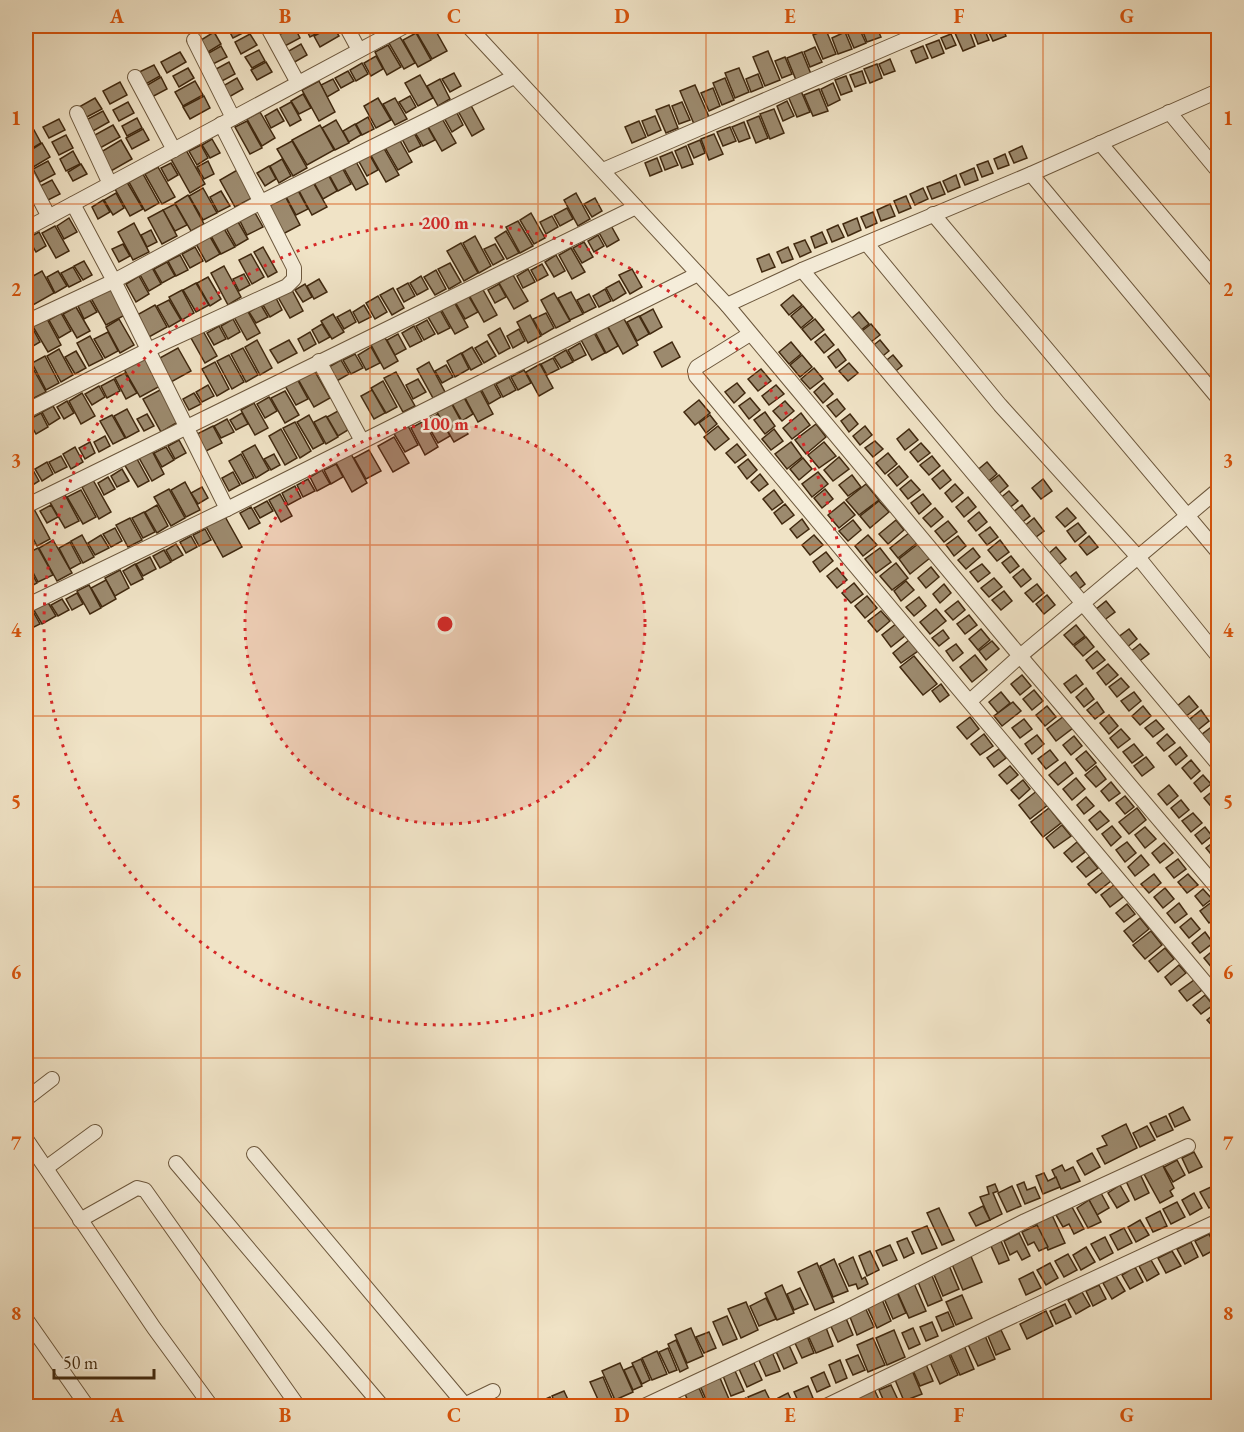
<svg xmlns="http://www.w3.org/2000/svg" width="1244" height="1432" font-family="'EB Garamond',serif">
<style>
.building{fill:#9c8a6e;stroke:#41290f;stroke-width:1.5}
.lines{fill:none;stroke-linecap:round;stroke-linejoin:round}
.street-casing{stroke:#6d583d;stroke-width:16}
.street{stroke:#f5edda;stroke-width:14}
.grid{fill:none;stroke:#d7540c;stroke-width:1.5;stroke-opacity:0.55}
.ring{fill:none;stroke:#d62828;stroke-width:3;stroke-dasharray:3 6}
.centre{fill:#d62828;stroke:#f5edda;stroke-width:3}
.ring-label{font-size:18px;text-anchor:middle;font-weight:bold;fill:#d62828;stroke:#f5edda;stroke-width:5;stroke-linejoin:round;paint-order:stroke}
.neatline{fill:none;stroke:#d7540c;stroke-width:2}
.grid-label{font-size:20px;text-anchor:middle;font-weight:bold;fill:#d7540c}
</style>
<rect width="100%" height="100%" fill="#f0e3c6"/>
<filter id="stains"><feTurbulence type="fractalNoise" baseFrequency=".00333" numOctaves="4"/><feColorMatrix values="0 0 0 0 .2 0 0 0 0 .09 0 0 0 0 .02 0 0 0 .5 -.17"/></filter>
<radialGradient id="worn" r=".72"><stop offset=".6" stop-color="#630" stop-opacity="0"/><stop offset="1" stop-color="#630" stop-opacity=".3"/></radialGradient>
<g class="building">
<polygon points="230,26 247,26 249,30 233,38 227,27"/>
<polygon points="294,26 300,38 283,47 277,36"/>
<polygon points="309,26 331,26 310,37 305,27"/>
<polygon points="333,26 339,36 320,47 314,36"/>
<polygon points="362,26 378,26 366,33"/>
<polygon points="423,26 433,26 447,51 432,59 415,30"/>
<polygon points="864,26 876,26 881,37 867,42 861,27"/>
<polygon points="971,26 983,26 989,40 978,44"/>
<polygon points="986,26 1002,26 1006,36 993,41"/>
<polygon points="968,27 975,46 963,51 955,33"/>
<polygon points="859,28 866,43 854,48 847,32"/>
<polygon points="826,30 836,54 823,59 813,35"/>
<polygon points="214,32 221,44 208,52 201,40"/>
<polygon points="845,32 852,49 838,54 832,38"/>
<polygon points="416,33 431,60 418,67 403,40"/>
<polygon points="250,34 257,45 241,54 235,42"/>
<polygon points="951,34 956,45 946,49 941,38"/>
<polygon points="400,37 415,63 404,69 389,43"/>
<polygon points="939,40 944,53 932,58 926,45"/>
<polygon points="301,44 307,55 293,63 287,52"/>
<polygon points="388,45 401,67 387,75 375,52"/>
<polygon points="221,46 227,57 213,64 207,54"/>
<polygon points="923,46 928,58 916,63 911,51"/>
<polygon points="815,47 822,62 810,67 804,52"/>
<polygon points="259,50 265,61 252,68 245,57"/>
<polygon points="768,51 780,80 765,86 753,57"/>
<polygon points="180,52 186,62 167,73 161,62"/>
<polygon points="802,52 811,74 796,80 787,58"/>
<polygon points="376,56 383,69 371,76 364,63"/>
<polygon points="785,57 792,74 782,78 775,61"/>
<polygon points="890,59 895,71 884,75 879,64"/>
<polygon points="229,62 235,74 222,81 216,69"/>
<polygon points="266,62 272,72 257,80 251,70"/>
<polygon points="362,63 368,74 356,81 350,70"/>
<polygon points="877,64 882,78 870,83 864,69"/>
<polygon points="154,65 160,76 144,85 137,73"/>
<polygon points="188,68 194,78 179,87 173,76"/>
<polygon points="739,68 749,92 735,98 725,73"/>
<polygon points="348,71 354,81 341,88 335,78"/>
<polygon points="862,71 866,83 855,87 850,75"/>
<polygon points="454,73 461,86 450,92 442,79"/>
<polygon points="758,74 763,87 751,92 746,79"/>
<polygon points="420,75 433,98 418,106 405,83"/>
<polygon points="846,76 852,91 841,95 835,80"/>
<polygon points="161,77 167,89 150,98 144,87"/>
<polygon points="237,78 243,89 229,97 223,86"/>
<polygon points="725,78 734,100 722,105 713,83"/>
<polygon points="333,79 339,90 327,97 321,85"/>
<polygon points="440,79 450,99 438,106 427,86"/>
<polygon points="195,81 203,95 183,106 175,92"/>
<polygon points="319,81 335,112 319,121 302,90"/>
<polygon points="120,82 127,95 110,104 103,91"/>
<polygon points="833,83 840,100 828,106 821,89"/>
<polygon points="695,85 709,117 694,124 680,91"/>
<polygon points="713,88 720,106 709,111 701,93"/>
<polygon points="819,89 828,111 813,116 804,95"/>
<polygon points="801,91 810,112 797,117 788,96"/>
<polygon points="303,94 311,108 299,114 291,101"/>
<polygon points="204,96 210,108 190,119 183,107"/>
<polygon points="410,96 416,107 406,113 399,102"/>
<polygon points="95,98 102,109 85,118 79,107"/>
<polygon points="378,98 391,120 376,128 364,106"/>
<polygon points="395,98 407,119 395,125 383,104"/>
<polygon points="787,101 794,116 783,121 777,106"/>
<polygon points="128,102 134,113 119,121 113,110"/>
<polygon points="291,102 301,120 290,126 280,108"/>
<polygon points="469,102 484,129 472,136 457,109"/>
<polygon points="682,102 690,120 679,124 672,106"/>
<polygon points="669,105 678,128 666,133 656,110"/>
<polygon points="277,109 284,121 271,128 265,116"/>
<polygon points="455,109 463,125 452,132 443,116"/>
<polygon points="774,109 784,133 770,139 760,114"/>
<polygon points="103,111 109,122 93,131 86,120"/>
<polygon points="260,112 275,138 262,146 247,119"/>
<polygon points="440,115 456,143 442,151 426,123"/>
<polygon points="655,116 661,130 648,136 642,121"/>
<polygon points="759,116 768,138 756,143 747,121"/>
<polygon points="368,117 374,129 362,135 356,124"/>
<polygon points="137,118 142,128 127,136 122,126"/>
<polygon points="59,119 65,130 49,138 43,127"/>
<polygon points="336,120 349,143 335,150 322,128"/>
<polygon points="247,121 262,148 250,154 235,127"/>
<polygon points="639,121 646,137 632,143 625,127"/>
<polygon points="744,122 750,138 739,142 732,127"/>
<polygon points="355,124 361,135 349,142 343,131"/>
<polygon points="426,124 435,140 423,146 414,131"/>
<polygon points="113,125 120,137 100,148 93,136"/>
<polygon points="320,125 334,150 307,165 292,140"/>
<polygon points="730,127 736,141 723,146 717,132"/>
<polygon points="143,129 149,140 132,149 126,138"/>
<polygon points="34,130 41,143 26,152 26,135"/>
<polygon points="413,131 421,146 409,152 401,137"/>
<polygon points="714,134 723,154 709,160 701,139"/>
<polygon points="66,135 73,148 59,155 52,142"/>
<polygon points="398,137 412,162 398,170 383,144"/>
<polygon points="212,139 220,153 210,158 202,145"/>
<polygon points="121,140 132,159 111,171 101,152"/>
<polygon points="700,140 705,153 694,158 688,145"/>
<polygon points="292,141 307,168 293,176 277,149"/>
<polygon points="42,143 50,157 30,169 26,161 26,153"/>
<polygon points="201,145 208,158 197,165 189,151"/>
<polygon points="382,145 399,175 386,182 369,152"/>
<polygon points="686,146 693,164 682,168 675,151"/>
<polygon points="1022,146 1027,158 1014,163 1009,152"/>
<polygon points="186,150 205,184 190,193 171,159"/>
<polygon points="73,151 80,164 66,171 60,159"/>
<polygon points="368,152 378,170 367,176 357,158"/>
<polygon points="672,152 678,165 665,170 660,157"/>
<polygon points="1005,154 1009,165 998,169 994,159"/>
<polygon points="354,158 368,184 356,190 342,165"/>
<polygon points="657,158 662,171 650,176 645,163"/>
<polygon points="282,159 291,176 279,183 270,166"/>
<polygon points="48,161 55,174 40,182 33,169"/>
<polygon points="208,161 214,174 204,179 197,167"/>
<polygon points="988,161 993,173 982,177 977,165"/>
<polygon points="171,163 178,175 168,181 161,168"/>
<polygon points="81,164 87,174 73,181 68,172"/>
<polygon points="340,164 351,184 338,191 327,171"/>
<polygon points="269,166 276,179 265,186 257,173"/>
<polygon points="158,167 175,197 162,204 145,174"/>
<polygon points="974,168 978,180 965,185 960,174"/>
<polygon points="239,169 254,197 235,207 220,180"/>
<polygon points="326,171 337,191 323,199 312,179"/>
<polygon points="143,174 159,203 145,211 129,182"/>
<polygon points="956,175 960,187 948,192 943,181"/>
<polygon points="311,179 327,207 312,215 297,187"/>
<polygon points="52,180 60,194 48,200 40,186"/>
<polygon points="127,182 143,209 130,216 115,189"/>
<polygon points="940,182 945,194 932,199 927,187"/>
<polygon points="296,187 308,209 296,215 284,193"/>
<polygon points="203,188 217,213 203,220 189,196"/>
<polygon points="923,188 928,199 915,205 910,194"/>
<polygon points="221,191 230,206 218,212 210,197"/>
<polygon points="116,193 124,208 113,215 104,200"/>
<polygon points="576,193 590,219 578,226 564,200"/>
<polygon points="284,194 300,225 283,234 266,204"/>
<polygon points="188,195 204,224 191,231 175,203"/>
<polygon points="906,196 911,208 899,213 894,201"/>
<polygon points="595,198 602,211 592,217 584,204"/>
<polygon points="103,200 110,212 98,219 92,207"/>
<polygon points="175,204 187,225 175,231 163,210"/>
<polygon points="890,204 895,216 881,221 877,210"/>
<polygon points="567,208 573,219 560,226 554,215"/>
<polygon points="163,210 177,236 162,244 148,218"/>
<polygon points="254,211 263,227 247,235 239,219"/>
<polygon points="873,212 877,223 866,228 861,217"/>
<polygon points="531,213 545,238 534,244 520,220"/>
<polygon points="552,216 558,227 546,234 540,222"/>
<polygon points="69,218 77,232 64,239 57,226"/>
<polygon points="857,218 861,230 848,236 843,224"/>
<polygon points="237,220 248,239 236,246 225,226"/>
<polygon points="518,221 533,246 520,253 506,227"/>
<polygon points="609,222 619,240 607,247 597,229"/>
<polygon points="134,223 149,252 133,260 118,232"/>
<polygon points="838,225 844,237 832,242 827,230"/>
<polygon points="55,226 69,251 56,258 42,233"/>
<polygon points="223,227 235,247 221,254 210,234"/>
<polygon points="151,230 157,242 147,247 141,235"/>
<polygon points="506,231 519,253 507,259 495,238"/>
<polygon points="39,232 46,246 36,252 28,238"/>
<polygon points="822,232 827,243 815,248 811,237"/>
<polygon points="209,235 220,254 206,262 195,242"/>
<polygon points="598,235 604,246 594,252 588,241"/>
<polygon points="475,236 491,266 479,273 463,243"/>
<polygon points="26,239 33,252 26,255"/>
<polygon points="805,240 811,252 800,257 794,244"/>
<polygon points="584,242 593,257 582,263 573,248"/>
<polygon points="461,243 478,273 464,281 447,251"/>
<polygon points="123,244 130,256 119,262 112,249"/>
<polygon points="495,244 504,259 493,265 484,249"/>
<polygon points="195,247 203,261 190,268 182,254"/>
<polygon points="263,247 277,272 268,277 254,252"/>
<polygon points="788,247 793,259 782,263 777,252"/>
<polygon points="571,248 585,272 572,279 559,255"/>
<polygon points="251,254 264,277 252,284 239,260"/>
<polygon points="769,254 775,267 762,272 757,259"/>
<polygon points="180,255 188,270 176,276 168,261"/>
<polygon points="556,255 565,271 554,277 545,262"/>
<polygon points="84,261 92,275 83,280 74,266"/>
<polygon points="167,262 175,276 162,283 154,269"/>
<polygon points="450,263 461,282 449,289 438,269"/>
<polygon points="150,264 161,284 149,291 138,271"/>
<polygon points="542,264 548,275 537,281 531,270"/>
<polygon points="224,266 241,297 228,305 211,273"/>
<polygon points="73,267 81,281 69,287 61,273"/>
<polygon points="528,269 535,282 523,288 517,276"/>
<polygon points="632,269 642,287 630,294 619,275"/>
<polygon points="436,270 446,289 435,295 424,277"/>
<polygon points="42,271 54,293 26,309 26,280"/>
<polygon points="58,271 67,286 55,293 47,277"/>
<polygon points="244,274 250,285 239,291 233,279"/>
<polygon points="513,275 528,301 514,309 499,283"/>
<polygon points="139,276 149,294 136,302 126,284"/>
<polygon points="421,276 428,289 417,295 410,283"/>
<polygon points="208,277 221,299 210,306 197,283"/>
<polygon points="319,279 327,292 314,299 307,286"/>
<polygon points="619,281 626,293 613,301 606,288"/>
<polygon points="196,283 209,305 196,312 183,290"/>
<polygon points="408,283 415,296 404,302 397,289"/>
<polygon points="305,284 312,297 303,302 295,290"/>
<polygon points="499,284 506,297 495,303 488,290"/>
<polygon points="110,287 125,315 106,325 91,298"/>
<polygon points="393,288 404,308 392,315 380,295"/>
<polygon points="482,288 497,315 484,322 469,295"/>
<polygon points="605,289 611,301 599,307 593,296"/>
<polygon points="182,290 194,313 182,320 169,297"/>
<polygon points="292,290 303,311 290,318 278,297"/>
<polygon points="571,292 583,314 570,320 558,298"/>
<polygon points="554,293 570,321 556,328 541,300"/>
<polygon points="589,294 596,307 584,313 577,300"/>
<polygon points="468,295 478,312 465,319 455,302"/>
<polygon points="793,295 802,305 789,315 781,305"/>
<polygon points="378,296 387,312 375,319 366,303"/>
<polygon points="276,298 282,310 270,317 263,305"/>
<polygon points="90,300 97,312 84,319 78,306"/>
<polygon points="169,300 181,320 169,327 157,306"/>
<polygon points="454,302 468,327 455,334 441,309"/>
<polygon points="155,305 167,327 149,337 137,315"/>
<polygon points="261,305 268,317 256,323 249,312"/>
<polygon points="364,305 371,317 359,323 353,312"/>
<polygon points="803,306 813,318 801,328 791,316"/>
<polygon points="76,307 90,331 77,338 63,314"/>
<polygon points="653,309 662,327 650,334 640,316"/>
<polygon points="247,310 260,333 247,340 234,317"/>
<polygon points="350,310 356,322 344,329 337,317"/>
<polygon points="440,310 450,328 438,334 428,317"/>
<polygon points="859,312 869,324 856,334 847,322"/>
<polygon points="61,313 71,331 59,338 49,320"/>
<polygon points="546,313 554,328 542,335 533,319"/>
<polygon points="333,314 344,332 332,339 321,321"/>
<polygon points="530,315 541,336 528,343 517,322"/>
<polygon points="639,316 649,334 637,341 627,322"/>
<polygon points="46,317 61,345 48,352 32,325"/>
<polygon points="623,317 638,345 623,354 607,325"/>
<polygon points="119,319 134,345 120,353 106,327"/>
<polygon points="233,319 240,332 228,339 221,326"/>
<polygon points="815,319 824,330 811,340 802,329"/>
<polygon points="427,320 435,334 424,340 416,326"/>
<polygon points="322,324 330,337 319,343 312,330"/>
<polygon points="606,324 618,346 606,353 594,330"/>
<polygon points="871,324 880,335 867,345 858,334"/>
<polygon points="219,326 226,339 214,345 207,333"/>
<polygon points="414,326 422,341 410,347 402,333"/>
<polygon points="500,328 510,348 499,354 488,335"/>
<polygon points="33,329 40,342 28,349 26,344 26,333"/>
<polygon points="519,329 525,341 513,348 507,336"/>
<polygon points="203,331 217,356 205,363 191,338"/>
<polygon points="593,331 605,353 592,360 580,338"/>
<polygon points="108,332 118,351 105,358 94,339"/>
<polygon points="310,332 316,344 304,351 298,339"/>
<polygon points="398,334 406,349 395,355 387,340"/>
<polygon points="825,334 834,345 824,353 815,342"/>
<polygon points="90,336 103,359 89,366 77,343"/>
<polygon points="384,336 398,361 384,369 370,343"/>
<polygon points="257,340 272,368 260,375 245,347"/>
<polygon points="289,340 297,353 278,363 270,350"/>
<polygon points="880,340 889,351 879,359 870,348"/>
<polygon points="487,341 496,356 484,363 475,348"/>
<polygon points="672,342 680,357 662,367 654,352"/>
<polygon points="791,342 801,354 789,364 779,352"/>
<polygon points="580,343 586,355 574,361 568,350"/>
<polygon points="371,347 380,363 366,370 358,355"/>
<polygon points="472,347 482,364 471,370 462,353"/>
<polygon points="178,348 191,371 171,382 158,359"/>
<polygon points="243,348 258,375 246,382 231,354"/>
<polygon points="59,349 73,375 61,382 47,356"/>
<polygon points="838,349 846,360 836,368 828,357"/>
<polygon points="566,350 573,362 561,368 554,357"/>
<polygon points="76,351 86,368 75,374 65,357"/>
<polygon points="461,353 469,369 455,377 447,361"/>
<polygon points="355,354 363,368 351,374 343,360"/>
<polygon points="229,355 244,382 232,389 217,361"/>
<polygon points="802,355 812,367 800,377 790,365"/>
<polygon points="893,355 902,366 892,374 883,363"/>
<polygon points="45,356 59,383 46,390 32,363"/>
<polygon points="146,357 162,385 140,397 124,369"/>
<polygon points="553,358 559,369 547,375 541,364"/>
<polygon points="341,360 349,374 335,382 327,368"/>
<polygon points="215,362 229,389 217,396 202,369"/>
<polygon points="429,362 445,392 433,398 417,369"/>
<polygon points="30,363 46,392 32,399 26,387 26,365"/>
<polygon points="849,363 858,373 848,381 839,371"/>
<polygon points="540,364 553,388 539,396 526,372"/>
<polygon points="446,365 453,377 442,383 435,371"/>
<polygon points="814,368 823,379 810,389 801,379"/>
<polygon points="761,369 771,381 758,391 748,379"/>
<polygon points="314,370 330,398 314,407 298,379"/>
<polygon points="524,370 531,383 518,390 511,377"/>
<polygon points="396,372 415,406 403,412 384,378"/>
<polygon points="125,373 137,393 126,399 115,378"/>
<polygon points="296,377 308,399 296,405 284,384"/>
<polygon points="509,377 516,390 503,397 496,384"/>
<polygon points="491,378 501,397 489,404 479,385"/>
<polygon points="114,379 120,391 107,398 101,386"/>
<polygon points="418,379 426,392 413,399 406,385"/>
<polygon points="383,381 397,407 386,413 371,388"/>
<polygon points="737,383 745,393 734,403 725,392"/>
<polygon points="824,383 833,394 823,403 814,392"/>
<polygon points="208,385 214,396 202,402 196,392"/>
<polygon points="776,385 784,394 769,405 762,396"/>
<polygon points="99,386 105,397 92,405 85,394"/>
<polygon points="478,386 493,414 478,422 463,394"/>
<polygon points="160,390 178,422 161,432 143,399"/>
<polygon points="372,390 385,413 374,419 361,396"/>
<polygon points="285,391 299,415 285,423 271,398"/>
<polygon points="82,393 95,416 81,424 69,401"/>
<polygon points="194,393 201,404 189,410 183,399"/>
<polygon points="462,394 473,414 462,421 450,400"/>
<polygon points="269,397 277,411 265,418 257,404"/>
<polygon points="750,398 760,410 749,419 739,406"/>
<polygon points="837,399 845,409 836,417 827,406"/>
<polygon points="699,400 710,413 695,425 684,412"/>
<polygon points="67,401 74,413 64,419 57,407"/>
<polygon points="450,401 468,434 454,442 435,409"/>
<polygon points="785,401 794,411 782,421 773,411"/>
<polygon points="254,403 268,428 255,435 241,410"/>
<polygon points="53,406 60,418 49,425 42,412"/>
<polygon points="127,409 139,431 126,438 114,416"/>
<polygon points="338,411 348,430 338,436 327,417"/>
<polygon points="765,412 775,426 765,434 754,420"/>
<polygon points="41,413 48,427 36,434 28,420"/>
<polygon points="242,413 248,424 236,430 230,420"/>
<polygon points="801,413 810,425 792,439 783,428"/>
<polygon points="147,414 154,426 144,431 137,419"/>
<polygon points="438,414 450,436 438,443 425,421"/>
<polygon points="850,414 858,424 849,432 841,421"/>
<polygon points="112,415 125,438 113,444 100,421"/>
<polygon points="309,415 324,443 313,449 297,422"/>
<polygon points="710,415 717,424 706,433 699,423"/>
<polygon points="326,416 338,437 326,444 314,422"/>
<polygon points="227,419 234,432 221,438 214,426"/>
<polygon points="27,421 33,432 26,437 26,422"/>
<polygon points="424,421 438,447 425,455 411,428"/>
<polygon points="295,422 311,451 300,458 283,428"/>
<polygon points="407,424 418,445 405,452 393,432"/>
<polygon points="816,424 826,437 806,454 795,440"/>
<polygon points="213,426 222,443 206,451 197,434"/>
<polygon points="718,426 729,439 715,450 704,437"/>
<polygon points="865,426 872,435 860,445 853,436"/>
<polygon points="281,429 297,458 285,465 269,436"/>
<polygon points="774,429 783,441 771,450 762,439"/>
<polygon points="909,429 918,440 905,450 897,439"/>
<polygon points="105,436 110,446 99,452 94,442"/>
<polygon points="394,437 409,463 393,472 378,446"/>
<polygon points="179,440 186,453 175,459 168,446"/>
<polygon points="875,441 883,449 873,457 865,448"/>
<polygon points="90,442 95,453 85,459 79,448"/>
<polygon points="791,442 802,457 787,469 775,454"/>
<polygon points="824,442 836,456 819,468 808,455"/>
<polygon points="921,443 930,453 918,462 910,452"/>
<polygon points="737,444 746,455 735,463 726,453"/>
<polygon points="255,445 269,470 256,478 242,452"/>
<polygon points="75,447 83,462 71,469 63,454"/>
<polygon points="166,447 174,460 162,467 154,453"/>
<polygon points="151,449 164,474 152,481 138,456"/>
<polygon points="369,450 381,471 366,479 354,458"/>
<polygon points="350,452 367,483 352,492 335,461"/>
<polygon points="888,453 897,464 885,474 876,463"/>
<polygon points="241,454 254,478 242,484 229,461"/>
<polygon points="274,454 280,465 271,470 264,459"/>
<polygon points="61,456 67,467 55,473 49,462"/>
<polygon points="932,456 940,466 929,475 920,465"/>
<polygon points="136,457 149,481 138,487 124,464"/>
<polygon points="839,457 849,469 833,481 824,470"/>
<polygon points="803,458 812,469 799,480 790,469"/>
<polygon points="748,459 757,470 747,479 738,467"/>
<polygon points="47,462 53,474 42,481 35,469"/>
<polygon points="987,462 997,474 985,484 975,472"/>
<polygon points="336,464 343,477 331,484 324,470"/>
<polygon points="899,466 908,477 897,486 888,475"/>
<polygon points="122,469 129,481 117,487 111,476"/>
<polygon points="33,470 39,481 28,488 26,474"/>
<polygon points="322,470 330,484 317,491 310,477"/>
<polygon points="943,470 951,480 940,489 932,479"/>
<polygon points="233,472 240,485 229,491 222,478"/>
<polygon points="818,472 828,484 812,497 802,484"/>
<polygon points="760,474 768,484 759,491 751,482"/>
<polygon points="852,475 861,487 848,496 839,485"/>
<polygon points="999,475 1008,486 995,497 986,485"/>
<polygon points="108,477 115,489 104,495 98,483"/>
<polygon points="308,479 315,491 303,497 297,485"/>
<polygon points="1043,479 1052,491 1041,499 1032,488"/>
<polygon points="93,480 111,512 99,519 82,487"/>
<polygon points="911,480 920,490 908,499 900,489"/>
<polygon points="185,482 200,510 186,517 171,490"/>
<polygon points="866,484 879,500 859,515 846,500"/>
<polygon points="955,484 963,493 952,502 945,493"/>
<polygon points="295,486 301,498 288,505 282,493"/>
<polygon points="202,487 208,498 198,504 191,493"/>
<polygon points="169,489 185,518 171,526 154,497"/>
<polygon points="825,489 833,499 822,508 814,498"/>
<polygon points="81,490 96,517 83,524 67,497"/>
<polygon points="774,490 783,502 772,510 763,499"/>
<polygon points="63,491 79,521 65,528 48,499"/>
<polygon points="1009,491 1018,501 1008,509 999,499"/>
<polygon points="280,494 292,516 281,522 269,500"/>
<polygon points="923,494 931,504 919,514 911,503"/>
<polygon points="968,497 976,507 964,517 956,507"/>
<polygon points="267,501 273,511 260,518 254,508"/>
<polygon points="879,501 889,512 870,528 860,516"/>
<polygon points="844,502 855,515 839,528 828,515"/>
<polygon points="785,504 794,515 782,524 774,513"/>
<polygon points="51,505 58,517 47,523 40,511"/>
<polygon points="157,505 168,526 157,533 145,512"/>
<polygon points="1022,505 1030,516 1020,524 1012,513"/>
<polygon points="251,507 260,523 249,529 240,513"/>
<polygon points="935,508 943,517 931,527 923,518"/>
<polygon points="1067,508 1076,518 1065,527 1056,517"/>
<polygon points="34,509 50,539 37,546 26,525 26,513"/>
<polygon points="144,512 155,532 143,538 132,518"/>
<polygon points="979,512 987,522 976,531 968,521"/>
<polygon points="223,513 242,547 223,557 204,523"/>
<polygon points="130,518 142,540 128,547 116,525"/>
<polygon points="1034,518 1044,531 1032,540 1022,528"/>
<polygon points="802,519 809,529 797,538 790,529"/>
<polygon points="853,520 861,530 848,541 839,531"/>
<polygon points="896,520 904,530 888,544 879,534"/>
<polygon points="948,521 957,532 944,542 935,531"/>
<polygon points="1078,523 1086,533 1075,542 1067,531"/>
<polygon points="990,527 998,537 987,545 979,535"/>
<polygon points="26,528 34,544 26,549"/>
<polygon points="115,528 122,541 111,547 103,534"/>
<polygon points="205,529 211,540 199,546 193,535"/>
<polygon points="909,533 917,543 898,558 890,548"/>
<polygon points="82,535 94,557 83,563 71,541"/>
<polygon points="101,535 109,548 95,555 88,543"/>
<polygon points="814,535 823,545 810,555 802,545"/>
<polygon points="868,535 877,545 863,556 855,546"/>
<polygon points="191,536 197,547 186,553 180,542"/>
<polygon points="958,536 966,546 954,556 946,545"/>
<polygon points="1089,536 1098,547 1087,555 1079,545"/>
<polygon points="53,540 72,573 57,581 39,548"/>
<polygon points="1000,540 1009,552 997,561 988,550"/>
<polygon points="70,542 81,563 70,569 59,548"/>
<polygon points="176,544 183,555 172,561 166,550"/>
<polygon points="918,544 930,558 910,574 899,559"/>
<polygon points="1056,547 1066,559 1056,567 1047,555"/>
<polygon points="38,548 53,575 38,582 26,559 26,554"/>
<polygon points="880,548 891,562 876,573 865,559"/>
<polygon points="973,548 980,557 966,569 958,560"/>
<polygon points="164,550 171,562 160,568 153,556"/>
<polygon points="826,552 833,561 820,572 813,562"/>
<polygon points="1011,556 1019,566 1010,573 1002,563"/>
<polygon points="150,557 156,569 143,576 136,564"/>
<polygon points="26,562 37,583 26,589"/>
<polygon points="896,563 908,578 892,590 880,576"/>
<polygon points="135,564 143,579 131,585 123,571"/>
<polygon points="982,564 990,573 978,582 970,572"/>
<polygon points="931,567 939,577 926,588 918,578"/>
<polygon points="837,568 847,580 837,588 827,576"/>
<polygon points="1023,569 1031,579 1021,587 1013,577"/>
<polygon points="120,570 129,588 115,596 105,578"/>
<polygon points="1076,572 1085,584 1075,592 1065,581"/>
<polygon points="994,578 1002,587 989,597 981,588"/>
<polygon points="106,580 116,599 102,607 91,588"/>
<polygon points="906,581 914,590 901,601 894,591"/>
<polygon points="854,583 863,594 851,603 842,593"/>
<polygon points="944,584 951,593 940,603 933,594"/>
<polygon points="1037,584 1044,593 1033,602 1025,593"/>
<polygon points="89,585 101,608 90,614 77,591"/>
<polygon points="1004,591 1012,601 1001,610 992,600"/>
<polygon points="77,593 83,604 72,610 66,599"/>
<polygon points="1047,595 1055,605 1044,614 1036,604"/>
<polygon points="867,596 877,608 865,618 855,606"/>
<polygon points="919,597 926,606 914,616 906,607"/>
<polygon points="46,599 56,616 42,624 32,607"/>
<polygon points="62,599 69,610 58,616 51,605"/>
<polygon points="958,601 965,610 953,620 945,611"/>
<polygon points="1106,601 1115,612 1103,621 1095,610"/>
<polygon points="30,606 40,624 26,631 26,609"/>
<polygon points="936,609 946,621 930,634 920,622"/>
<polygon points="881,611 890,621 877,632 868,621"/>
<polygon points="969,615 977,625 965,634 957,624"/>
<polygon points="897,623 906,635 891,647 882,635"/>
<polygon points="1076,625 1085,636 1073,645 1064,635"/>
<polygon points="981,629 990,640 978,650 969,639"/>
<polygon points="1129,629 1137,639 1125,649 1117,638"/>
<polygon points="943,630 949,638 939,646 932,638"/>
<polygon points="1086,637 1094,647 1083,656 1074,646"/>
<polygon points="909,640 918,651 901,663 893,653"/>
<polygon points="992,641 999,649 986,660 979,651"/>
<polygon points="956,644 963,653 953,661 946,651"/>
<polygon points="1140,644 1149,654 1138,662 1130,652"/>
<polygon points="1097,651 1105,660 1093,669 1086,660"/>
<polygon points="975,655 987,670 972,682 960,667"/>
<polygon points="914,656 937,684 923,695 900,667"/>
<polygon points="1108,664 1118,675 1106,685 1097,673"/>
<polygon points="1022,675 1031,686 1020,695 1011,684"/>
<polygon points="1076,675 1083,684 1071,693 1064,684"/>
<polygon points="1121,678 1129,687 1117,697 1109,687"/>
<polygon points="941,684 949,695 940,702 932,691"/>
<polygon points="1086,688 1094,699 1084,707 1076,697"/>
<polygon points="1034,690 1043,701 1032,710 1023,699"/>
<polygon points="1001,692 1010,703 998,713 989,702"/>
<polygon points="1134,692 1141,701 1129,711 1121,701"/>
<polygon points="1189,696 1198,707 1185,717 1176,707"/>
<polygon points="1013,702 1021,711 1002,726 994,716"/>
<polygon points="1097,702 1104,712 1095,719 1087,710"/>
<polygon points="1047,706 1056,717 1045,726 1036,715"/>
<polygon points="1143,706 1151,716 1140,725 1132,716"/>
<polygon points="1201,710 1209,721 1198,730 1190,719"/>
<polygon points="1109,715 1118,726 1109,734 1100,723"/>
<polygon points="1064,716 1073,728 1056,741 1047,729"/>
<polygon points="970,717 979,729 967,739 957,727"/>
<polygon points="1024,719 1032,729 1020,738 1012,728"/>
<polygon points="1156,720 1164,729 1153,737 1145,728"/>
<polygon points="1214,725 1218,731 1218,738 1209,746 1201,735"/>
<polygon points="1121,729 1130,739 1118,748 1110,738"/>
<polygon points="984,734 993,746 980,755 971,744"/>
<polygon points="1167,734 1175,743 1164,751 1157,743"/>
<polygon points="1037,735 1044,744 1032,754 1025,744"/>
<polygon points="1074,736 1082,746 1071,755 1063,745"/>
<polygon points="1134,744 1143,755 1132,763 1123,752"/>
<polygon points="1180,747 1187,756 1176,765 1169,756"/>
<polygon points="999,749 1006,758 994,767 987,758"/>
<polygon points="1050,750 1058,760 1046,769 1038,759"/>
<polygon points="1086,751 1096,763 1086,771 1076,759"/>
<polygon points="1146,757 1154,767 1142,776 1134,766"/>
<polygon points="1191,760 1200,771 1191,779 1182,768"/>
<polygon points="1065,762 1073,773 1058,785 1049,775"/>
<polygon points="1010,766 1018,775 1007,784 999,775"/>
<polygon points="1096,766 1106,779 1096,787 1085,775"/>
<polygon points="1203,775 1211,784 1201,792 1194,783"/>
<polygon points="1076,778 1085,789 1072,800 1063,789"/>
<polygon points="1023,780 1030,789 1019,799 1011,790"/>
<polygon points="1111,782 1120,793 1109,801 1101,791"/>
<polygon points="1169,785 1178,796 1167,805 1158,794"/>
<polygon points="1038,790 1049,804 1030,819 1019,805"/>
<polygon points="1214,790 1218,795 1218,806 1214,810 1204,798"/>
<polygon points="1125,796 1134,807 1125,814 1116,803"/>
<polygon points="1086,797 1094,806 1084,814 1077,805"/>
<polygon points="1181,800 1189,810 1179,818 1171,808"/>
<polygon points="1049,808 1061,823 1043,837 1031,822"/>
<polygon points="1137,808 1146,820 1129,834 1119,822"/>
<polygon points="1100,811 1109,821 1097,830 1089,820"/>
<polygon points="1193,813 1202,823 1191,832 1182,821"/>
<polygon points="1062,825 1071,836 1054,848 1046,838"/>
<polygon points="1112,826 1121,837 1111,846 1102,834"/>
<polygon points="1145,827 1156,839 1145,848 1135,835"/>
<polygon points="1205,827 1212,836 1202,844 1195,835"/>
<polygon points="1216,840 1218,843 1218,855 1214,858 1206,848"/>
<polygon points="1077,842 1085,852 1072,862 1064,853"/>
<polygon points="1127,842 1136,853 1125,862 1116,850"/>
<polygon points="1164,843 1173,853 1160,863 1152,853"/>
<polygon points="1141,855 1149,865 1135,876 1128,867"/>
<polygon points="1089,857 1098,868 1086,877 1077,867"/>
<polygon points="1178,859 1186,869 1174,878 1166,868"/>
<polygon points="1103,872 1111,881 1096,893 1088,884"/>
<polygon points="1154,874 1161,883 1149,893 1141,884"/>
<polygon points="1188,874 1198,885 1187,893 1178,882"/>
<polygon points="1114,885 1123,897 1110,907 1101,895"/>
<polygon points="1165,888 1174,899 1163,908 1154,897"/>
<polygon points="1203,889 1212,899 1203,906 1195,896"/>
<polygon points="1213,901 1218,908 1218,916 1209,923 1200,911"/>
<polygon points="1179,903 1187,914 1175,923 1167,913"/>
<polygon points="1127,904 1135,914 1124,922 1116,913"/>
<polygon points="1140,918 1149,929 1133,942 1124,931"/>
<polygon points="1191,918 1200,929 1189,938 1180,927"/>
<polygon points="1151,931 1162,945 1145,959 1133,945"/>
<polygon points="1205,932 1213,943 1200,953 1192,943"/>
<polygon points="1165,948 1174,959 1158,972 1149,961"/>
<polygon points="1216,948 1218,951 1218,963 1212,968 1204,958"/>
<polygon points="1179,965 1186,973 1171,985 1165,977"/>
<polygon points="1194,980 1202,990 1187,1001 1179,991"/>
<polygon points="1205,995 1213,1005 1201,1014 1193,1005"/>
<polygon points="1218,1011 1218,1026 1215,1029 1207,1020"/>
<polygon points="1183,1107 1190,1120 1175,1127 1169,1114"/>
<polygon points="1166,1116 1173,1130 1157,1137 1150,1123"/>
<polygon points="1126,1124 1137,1148 1105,1164 1097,1149 1107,1145 1102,1136"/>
<polygon points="1147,1126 1155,1140 1140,1147 1133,1133"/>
<polygon points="1194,1152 1202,1167 1189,1173 1182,1158"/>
<polygon points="1092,1153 1100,1167 1085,1175 1077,1161"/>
<polygon points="1177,1160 1185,1175 1173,1182 1164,1167"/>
<polygon points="1162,1164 1174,1188 1170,1191 1173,1196 1160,1203 1144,1174"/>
<polygon points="1062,1165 1065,1171 1073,1167 1080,1181 1061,1189 1052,1170"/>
<polygon points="1044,1173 1048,1181 1056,1177 1060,1187 1043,1194 1036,1176"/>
<polygon points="1140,1174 1149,1193 1135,1200 1126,1181"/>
<polygon points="1024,1182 1027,1190 1035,1187 1040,1198 1025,1204 1017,1185"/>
<polygon points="995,1184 998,1191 993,1193 1002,1214 990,1220 980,1197 989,1194 987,1187"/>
<polygon points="1120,1185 1129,1201 1117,1208 1108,1193"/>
<polygon points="1012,1186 1021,1206 1007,1212 998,1193"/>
<polygon points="1213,1186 1218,1197 1218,1202 1209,1208 1200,1192"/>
<polygon points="1101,1193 1109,1208 1097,1215 1089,1200"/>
<polygon points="1194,1193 1202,1208 1190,1215 1182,1200"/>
<polygon points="1089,1200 1101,1222 1088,1228 1077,1208"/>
<polygon points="1177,1202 1185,1217 1171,1224 1163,1209"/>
<polygon points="983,1206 990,1220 976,1226 969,1213"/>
<polygon points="1072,1207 1084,1229 1074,1234 1069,1224 1063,1227 1056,1215"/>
<polygon points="939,1208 954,1240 942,1245 927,1213"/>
<polygon points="1160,1211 1167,1226 1153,1232 1146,1218"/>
<polygon points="1052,1215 1065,1243 1048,1250 1035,1222"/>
<polygon points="1140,1220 1149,1235 1136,1242 1128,1227"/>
<polygon points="1037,1225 1048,1247 1039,1251 1034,1242 1028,1245 1022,1232"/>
<polygon points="927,1226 937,1248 922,1254 912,1232"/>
<polygon points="1124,1228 1132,1243 1118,1250 1110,1235"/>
<polygon points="1019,1233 1030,1256 1022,1260 1017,1251 1010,1255 1004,1241"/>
<polygon points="1209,1234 1216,1249 1203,1256 1195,1241"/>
<polygon points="1105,1237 1113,1253 1100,1260 1091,1244"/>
<polygon points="907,1238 914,1253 904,1258 897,1242"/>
<polygon points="1001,1241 1009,1260 999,1264 991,1246"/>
<polygon points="1191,1242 1198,1257 1185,1264 1177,1249"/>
<polygon points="890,1245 897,1260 883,1266 876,1251"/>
<polygon points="1086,1247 1095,1262 1081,1270 1073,1255"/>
<polygon points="870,1251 879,1270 867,1276 859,1256"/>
<polygon points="1172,1251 1181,1266 1166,1273 1158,1258"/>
<polygon points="970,1254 982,1282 963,1290 951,1262"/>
<polygon points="1068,1254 1077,1270 1064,1277 1055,1261"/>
<polygon points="853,1257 862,1279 865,1277 868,1284 858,1289 856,1284 849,1286 839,1264"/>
<polygon points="834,1259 848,1291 833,1297 820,1266"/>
<polygon points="1151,1260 1159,1274 1147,1281 1139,1266"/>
<polygon points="817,1263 834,1302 815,1310 798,1272"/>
<polygon points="948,1263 959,1289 943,1296 932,1270"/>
<polygon points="1050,1263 1058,1278 1046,1285 1037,1270"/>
<polygon points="1135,1267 1143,1282 1130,1289 1122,1275"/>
<polygon points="930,1271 942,1300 928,1306 916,1277"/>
<polygon points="1033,1272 1041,1288 1026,1295 1019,1279"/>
<polygon points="1116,1276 1125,1291 1112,1299 1103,1283"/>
<polygon points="913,1281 926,1311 909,1318 896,1289"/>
<polygon points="782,1285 794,1313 777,1320 765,1293"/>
<polygon points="1099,1285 1106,1299 1093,1306 1086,1291"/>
<polygon points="800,1288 808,1304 794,1310 787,1294"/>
<polygon points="896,1290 906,1313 893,1319 883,1296"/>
<polygon points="1082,1292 1090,1306 1076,1314 1068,1300"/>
<polygon points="962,1295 972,1318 956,1325 946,1302"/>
<polygon points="881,1297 891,1321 877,1328 866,1304"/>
<polygon points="766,1298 776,1319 759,1326 750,1306"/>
<polygon points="746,1302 758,1330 741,1338 728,1309"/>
<polygon points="1065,1304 1071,1317 1056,1324 1050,1311"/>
<polygon points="864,1305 874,1327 857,1335 848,1312"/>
<polygon points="1046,1311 1053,1326 1027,1339 1020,1324"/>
<polygon points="948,1312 954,1326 942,1331 936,1317"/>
<polygon points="727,1316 737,1339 723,1345 713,1322"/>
<polygon points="845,1316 853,1335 838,1342 829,1322"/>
<polygon points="932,1322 938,1336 926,1341 920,1327"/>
<polygon points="825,1325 833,1346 816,1353 807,1333"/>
<polygon points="691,1328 703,1356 687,1363 675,1335"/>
<polygon points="913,1328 920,1344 909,1349 902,1333"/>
<polygon points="894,1330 905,1357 887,1365 876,1338"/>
<polygon points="1001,1330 1010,1349 996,1355 988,1336"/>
<polygon points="983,1331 995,1359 978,1366 965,1338"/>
<polygon points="709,1332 716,1348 704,1353 696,1337"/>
<polygon points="807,1336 814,1353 802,1358 794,1341"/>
<polygon points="873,1338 885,1365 868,1372 857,1345"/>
<polygon points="676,1340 688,1368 680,1372 668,1344"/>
<polygon points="788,1343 797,1363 784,1369 775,1349"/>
<polygon points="963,1343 974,1369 960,1375 948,1349"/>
<polygon points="668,1348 677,1370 669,1373 659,1352"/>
<polygon points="947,1350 958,1375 940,1384 928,1358"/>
<polygon points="657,1351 667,1374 652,1380 642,1358"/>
<polygon points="772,1352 780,1371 766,1376 758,1358"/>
<polygon points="858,1355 865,1370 853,1375 846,1360"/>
<polygon points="641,1359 650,1380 642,1384 632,1363"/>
<polygon points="840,1360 847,1378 836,1383 829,1365"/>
<polygon points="925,1362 933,1381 920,1386 912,1368"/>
<polygon points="620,1363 633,1392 615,1400 602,1371"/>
<polygon points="754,1363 762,1380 747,1387 739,1369"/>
<polygon points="633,1366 642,1386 633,1390 624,1370"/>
<polygon points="911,1368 922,1394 904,1401 893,1375"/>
<polygon points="735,1371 744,1391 731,1396 723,1376"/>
<polygon points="824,1372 830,1386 817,1392 811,1378"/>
<polygon points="603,1377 614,1403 606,1406 601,1406 590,1382"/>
<polygon points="720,1378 729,1399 709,1406 700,1386"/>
<polygon points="891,1385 899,1402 886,1406 879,1390"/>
<polygon points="808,1386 813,1398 799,1403 794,1392"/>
<polygon points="699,1388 707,1406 690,1406 685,1394"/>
<polygon points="874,1389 882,1406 863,1406 858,1395"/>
<polygon points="765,1390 773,1406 752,1406 748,1397"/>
<polygon points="564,1391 571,1406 556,1406 552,1396"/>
<polygon points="788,1393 794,1406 782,1406 778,1398"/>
<polygon points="678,1394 684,1406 664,1406 662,1401"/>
<polygon points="550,1397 554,1406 535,1406 534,1404"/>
<polygon points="746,1398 750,1406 732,1406 731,1405"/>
</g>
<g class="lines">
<defs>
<g id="street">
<polyline points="267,26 298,83"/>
<polyline points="346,26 359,50"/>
<polyline points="468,26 727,305 1020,656 1218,889"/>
<polyline points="194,40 233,118"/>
<polyline points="135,77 174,150"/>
<polyline points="1169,112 1218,171"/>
<polyline points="77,113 110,184"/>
<polyline points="1100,143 1218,282"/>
<polyline points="603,170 937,26"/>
<polyline points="26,173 49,217"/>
<polyline points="1031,174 1218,398"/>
<polyline points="73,204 114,281 227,509"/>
<polyline points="933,214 1218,552"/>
<polyline points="26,229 405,26"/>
<polyline points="867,244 1000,405 1138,557 1218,656"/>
<polyline points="802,270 1218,764"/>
<polyline points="727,305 802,270 1031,174 1218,91"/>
<polyline points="26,322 114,281 259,203 514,77"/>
<polyline points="750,334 697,367 695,371 696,376 1218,998"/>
<polyline points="319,361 362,441"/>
<polyline points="26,411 148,350 287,286 294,279 294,268 221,124"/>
<polyline points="26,506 636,207"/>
<polyline points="26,606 227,509 698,274"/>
<polyline points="970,701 1020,656 1218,490"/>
<polyline points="26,1099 52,1079"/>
<polyline points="26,1139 154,1328 211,1406"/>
<polyline points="254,1154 465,1405"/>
<polyline points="176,1163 382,1406"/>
<polyline points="46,1168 95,1132"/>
<polyline points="80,1220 137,1188 145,1190 298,1406"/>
<polyline points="26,1319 87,1406"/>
<polyline points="462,1406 493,1391"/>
<polyline points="644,1406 843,1313 1025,1221 1188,1146"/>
<polyline points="826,1406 994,1325 1218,1221"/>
</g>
</defs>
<use href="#street" class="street-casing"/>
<use href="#street" class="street"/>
</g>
<path class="grid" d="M201,26V1406M370,26V1406M538,26V1406M706,26V1406M874,26V1406M1043,26V1406M26,204H1218M26,374H1218M26,545H1218M26,716H1218M26,887H1218M26,1058H1218M26,1228H1218"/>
<circle cx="445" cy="624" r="200" fill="#d62828" fill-opacity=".12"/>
<g class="ring">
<circle cx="445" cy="624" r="200"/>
<circle cx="445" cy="624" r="401"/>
</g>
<circle cx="445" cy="624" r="9" class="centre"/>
<g class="ring-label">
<text x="445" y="229">200 m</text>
<text x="445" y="430">100 m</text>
</g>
<rect width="1244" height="1432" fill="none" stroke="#f0e3c6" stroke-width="66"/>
<path d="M54 1369v9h100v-9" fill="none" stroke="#41290f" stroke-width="3"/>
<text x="63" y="1369" font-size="18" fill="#41290f" stroke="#f5edda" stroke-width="4.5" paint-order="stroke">50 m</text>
<rect x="33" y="33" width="1178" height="1366" class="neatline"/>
<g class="grid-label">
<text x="117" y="23">A</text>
<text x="285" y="23">B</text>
<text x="454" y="23">C</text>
<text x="622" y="23">D</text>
<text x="790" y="23">E</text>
<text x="959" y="23">F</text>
<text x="1127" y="23">G</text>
<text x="16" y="125">1</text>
<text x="1228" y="125">1</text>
<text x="16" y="296">2</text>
<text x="1228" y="296">2</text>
<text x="16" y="467">3</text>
<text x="1228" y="467">3</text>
<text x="16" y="637">4</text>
<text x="1228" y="637">4</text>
<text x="16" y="808">5</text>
<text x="1228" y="808">5</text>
<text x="16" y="979">6</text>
<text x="1228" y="979">6</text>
<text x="16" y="1150">7</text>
<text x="1228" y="1150">7</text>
<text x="16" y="1320">8</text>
<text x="1228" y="1320">8</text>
<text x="117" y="1422">A</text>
<text x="285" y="1422">B</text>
<text x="454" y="1422">C</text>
<text x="622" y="1422">D</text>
<text x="790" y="1422">E</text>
<text x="959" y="1422">F</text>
<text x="1127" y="1422">G</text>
</g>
<rect width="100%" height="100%" filter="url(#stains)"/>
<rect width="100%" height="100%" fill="url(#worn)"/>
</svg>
